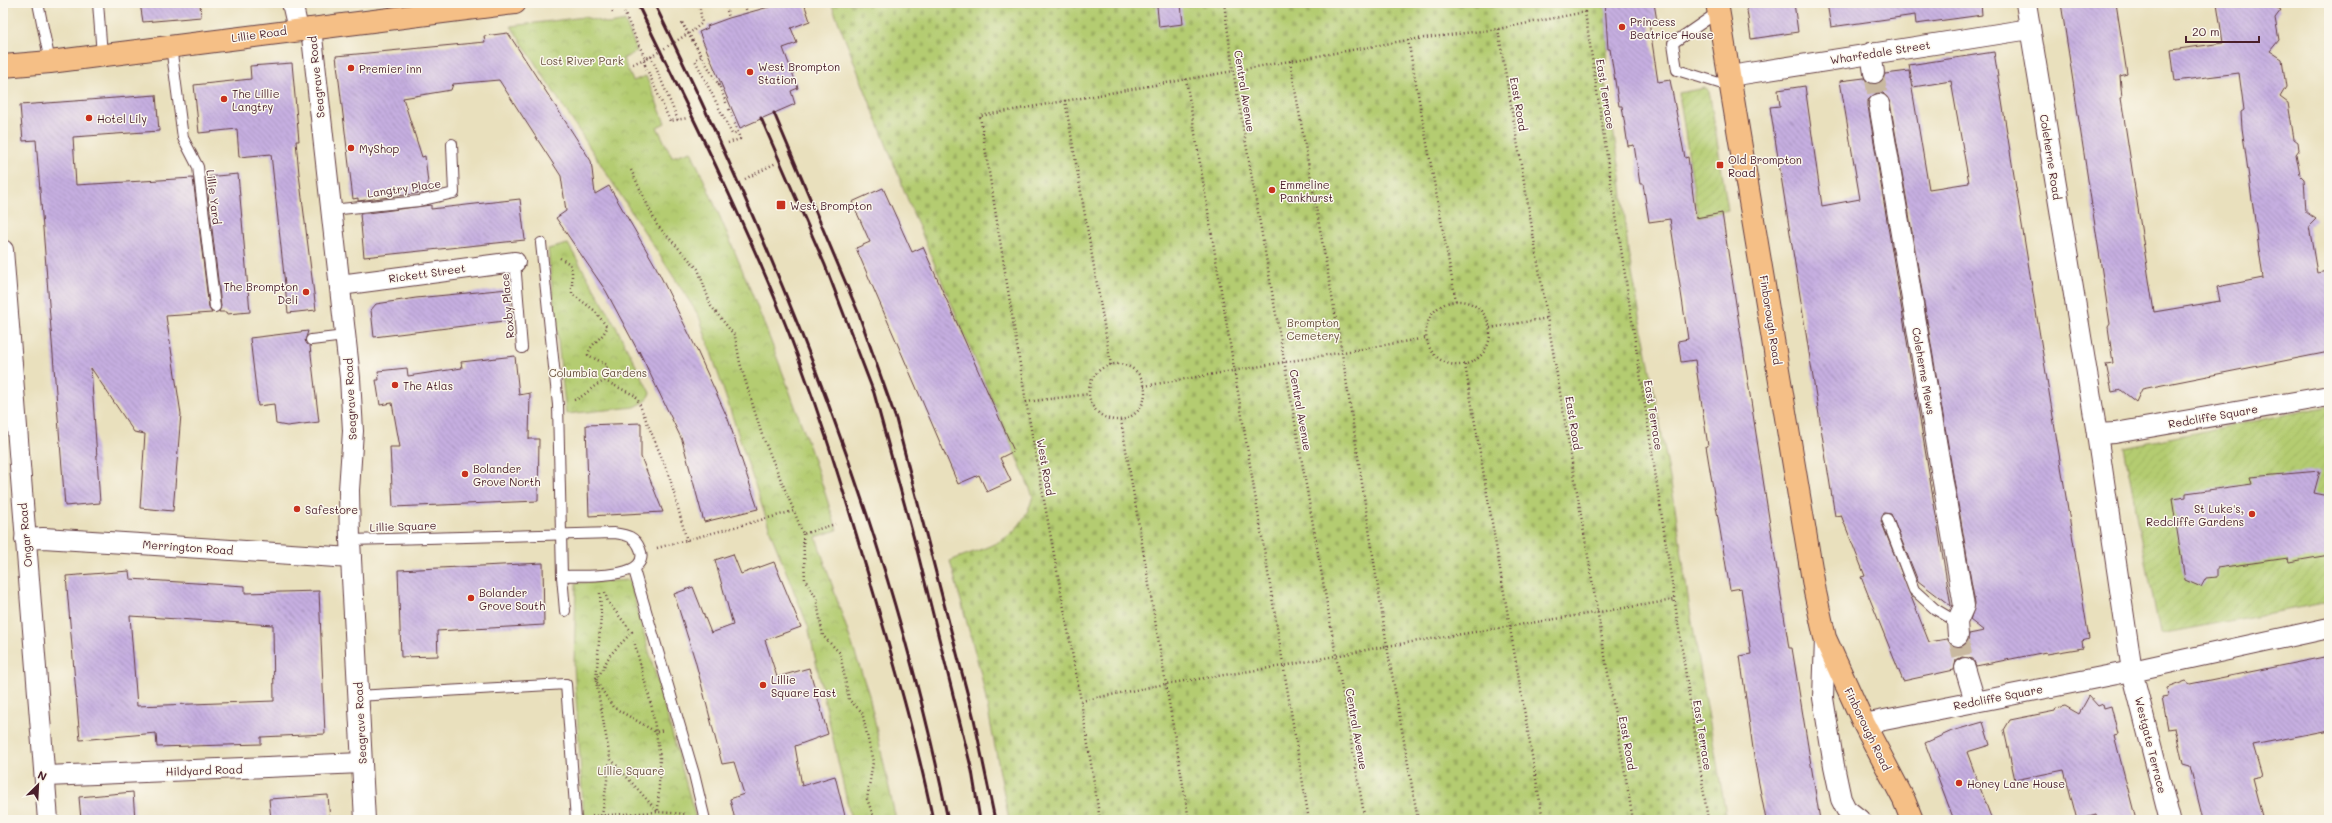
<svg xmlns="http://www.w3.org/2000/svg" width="2332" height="823" font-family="Mali,sans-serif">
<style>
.cemetery{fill:url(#cemetery-stones);stroke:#7f764e}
.park{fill:url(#park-crowns);stroke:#7f764e}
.garden{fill:url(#garden-furrows);stroke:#7f764e}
.building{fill:url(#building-back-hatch);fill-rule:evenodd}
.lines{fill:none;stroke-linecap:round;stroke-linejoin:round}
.minor-tunnel{stroke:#c9b9a0;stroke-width:20;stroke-dasharray:20 10;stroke-linecap:butt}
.service-casing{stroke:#623c41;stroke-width:12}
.minor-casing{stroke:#623c41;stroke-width:22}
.primary-casing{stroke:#623c41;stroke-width:24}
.trunk-casing{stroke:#623c41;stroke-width:24}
.path{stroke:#623c41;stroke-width:2.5;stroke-dasharray:1 3;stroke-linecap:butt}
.service{stroke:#fff;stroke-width:10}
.minor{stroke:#fff;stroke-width:20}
.primary{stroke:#f5bf86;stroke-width:22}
.trunk{stroke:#f5bf86;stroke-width:22}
.rail{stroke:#4a1f2b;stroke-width:3}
.path-bridge{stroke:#623c41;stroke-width:2.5;stroke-dasharray:1 3;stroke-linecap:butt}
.poi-dot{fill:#c8321e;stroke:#fbf7ec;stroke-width:1.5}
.labels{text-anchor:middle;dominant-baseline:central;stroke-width:3;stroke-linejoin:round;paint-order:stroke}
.poi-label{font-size:11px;fill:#4a1f2b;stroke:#fbf7ec;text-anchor:start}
.street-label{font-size:11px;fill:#4a1f2b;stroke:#fbf7ec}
.park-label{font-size:11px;fill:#6a5340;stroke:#fbf7ec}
</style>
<defs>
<pattern id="cemetery-stones" width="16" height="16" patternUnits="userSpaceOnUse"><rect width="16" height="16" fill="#b4cc71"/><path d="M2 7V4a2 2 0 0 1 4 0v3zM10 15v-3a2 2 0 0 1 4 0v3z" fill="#9caf62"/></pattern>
<pattern id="park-crowns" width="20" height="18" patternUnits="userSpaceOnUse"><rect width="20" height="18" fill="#b4cc71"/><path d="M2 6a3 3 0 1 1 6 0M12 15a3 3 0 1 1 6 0" fill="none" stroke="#9caf62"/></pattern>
<pattern id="garden-furrows" width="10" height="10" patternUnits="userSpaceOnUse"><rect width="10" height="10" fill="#b4cc71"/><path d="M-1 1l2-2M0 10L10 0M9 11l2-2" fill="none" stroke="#9caf62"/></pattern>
<pattern id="building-back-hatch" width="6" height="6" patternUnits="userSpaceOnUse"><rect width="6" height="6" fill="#c6afe1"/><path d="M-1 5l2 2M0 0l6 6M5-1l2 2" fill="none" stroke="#a38eb7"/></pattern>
</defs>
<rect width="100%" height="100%" fill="#fbf7ec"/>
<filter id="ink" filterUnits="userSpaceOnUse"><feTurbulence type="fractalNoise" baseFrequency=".025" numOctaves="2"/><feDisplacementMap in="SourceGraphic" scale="8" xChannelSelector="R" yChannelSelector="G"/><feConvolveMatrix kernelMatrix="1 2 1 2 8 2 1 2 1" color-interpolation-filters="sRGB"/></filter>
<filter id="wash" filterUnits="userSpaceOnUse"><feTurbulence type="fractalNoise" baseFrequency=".012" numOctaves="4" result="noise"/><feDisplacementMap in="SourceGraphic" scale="16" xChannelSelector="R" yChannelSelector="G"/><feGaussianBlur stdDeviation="0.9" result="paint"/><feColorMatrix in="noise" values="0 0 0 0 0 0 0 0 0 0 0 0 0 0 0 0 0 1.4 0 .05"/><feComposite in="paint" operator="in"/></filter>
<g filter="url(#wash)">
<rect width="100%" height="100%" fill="#e9e0bd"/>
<path class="cemetery" d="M831,3H1605L1608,49L1603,72L1621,176L1628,251L1674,500L1689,604L1727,820H1009L981,674L950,561C991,544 1019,544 1033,496L913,213Z"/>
<g class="park">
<path d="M584,17L610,24L625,21L637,51L623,59L633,81L646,76L665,123L657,127L672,157L691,151C747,275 796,400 837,530L816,537L869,695L896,820H851L808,626L773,539L699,316L511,26Z"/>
<polygon points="568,244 613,321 650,393 646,401 635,407 566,414 548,249"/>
<polygon points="629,580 696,819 584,820 574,666 576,583"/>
</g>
<g class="garden">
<polygon points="1705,88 1709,90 1728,210 1698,217 1679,93"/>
<polygon points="2329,406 2329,602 2160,634 2124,447"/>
</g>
<g id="blocks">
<g class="building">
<polygon points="140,3 200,3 201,17 143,22"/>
<polygon points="783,3 804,3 810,21 791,28 797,43 783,48 798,88 791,91 795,104 740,128 699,32 708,28 707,26 729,18"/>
<polygon points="1605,3 1654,3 1657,21 1649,22 1658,82 1670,80 1685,158 1688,157 1696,218 1722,213 1789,648 1792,648 1820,820 1766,820 1755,763 1740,656 1751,654 1741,588 1730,590 1706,446 1708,446 1695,360 1681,362 1678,341 1688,339 1670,219 1649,222 1643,184 1640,184 1634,145 1628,146 1622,106 1619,106 1610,49 1608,49"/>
<polygon points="1746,3 1794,3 1798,32 1751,39"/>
<polygon points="1827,3 1981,3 1982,15 1916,24 1915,15 1831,27"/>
<polygon points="2061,3 2116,3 2127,74 2120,76 2122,98 2121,98 2154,312 2220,301 2217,287 2263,278 2242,128 2241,112 2244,110 2239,73 2175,81 2171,50 2223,43 2217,3 2269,3 2281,10 2275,18 2279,40 2270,51 2282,59 2286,87 2280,97 2288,103 2294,139 2298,142 2299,150 2296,154 2300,175 2304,179 2306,212 2316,219 2309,226 2317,273 2329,271 2329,352 2142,389 2136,402 2121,390 2112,392 2106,364 2113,363 2108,327 2110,324"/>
<polygon points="1181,4 1183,24 1159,27 1157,6"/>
<polygon points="508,33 591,161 595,194 609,186 655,265 694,344 728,419 758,509 704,522 682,440 639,351 639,353 606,291 556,218 566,211 561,176 499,80 453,84 451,90 403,98 422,157 425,156 429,192 358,201 358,198 353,199 336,56 485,42 484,36"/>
<path d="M1994,52L2089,639L2082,641L2083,648L2047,654L2046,652L1976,666L1973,659L1962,657L1956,660L1954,670L1903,681L1861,577L1865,576L1841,515L1835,516L1770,107L1780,106L1778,90L1805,86L1822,206L1860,199L1840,81L1864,78L1869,84H1875L1881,82L1885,74L1909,71L1929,189L1969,183L1951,81L1913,87L1909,65ZM1877,93H1883L1890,102L1975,604L1970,620L1984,631L1969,634L1968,641L1959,647L1953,646L1947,639L1929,642L1881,521L1884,513L1891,514L1918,581L1951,606L1868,106V100Z"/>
<polygon points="292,63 299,141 296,141 299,174 316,310 288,313 271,154 239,157 237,129 199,133 194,85 251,79 250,66"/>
<polygon points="156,95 159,131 73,137 76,185 193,178 209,308 212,313 166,316 181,414 173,511 140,508 145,434 134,432 91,368 100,503 65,506 36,140 23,141 20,105"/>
<polygon points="238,174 250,312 227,314 226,312 219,312 221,306 206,177"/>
<polygon points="883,188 912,252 923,247 1014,451 1000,458 1011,481 987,492 979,475 958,484 856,248 870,242 852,202"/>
<polygon points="520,199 525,240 364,257 360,214 431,205 431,209"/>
<polygon points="508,289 512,320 374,337 371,310 376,304 416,298"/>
<polygon points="308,331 305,341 310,346 319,422 287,426 276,424 274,404 258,406 250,338"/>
<polygon points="515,356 519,395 530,393 529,439 539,439 538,501 393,507 390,447 400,447 392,403 380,405 376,380 379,380 378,371 407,368 408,376 462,368 461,362"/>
<polygon points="641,423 641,457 663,512 589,516 586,425"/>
<polygon points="2320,471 2314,493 2329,496 2329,555 2289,562 2288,558 2217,568 2217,577 2206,578 2201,587 2185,580 2172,499 2186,497 2186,493 2252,484 2250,477"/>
<polygon points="733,554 741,574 774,562 801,627 765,640 777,677 809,668 828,734 795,746 802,786 835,776 846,820 735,820 730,799 744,794 734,762 722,764 695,660 674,594 693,587 711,633 733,625 715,560"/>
<polygon points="543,563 544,625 437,631 438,656 401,657 398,570"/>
<path d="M129,571L130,579L245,586V593L319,591L325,734L261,737V744L157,747L156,733L80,740L66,576ZM130,616L273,625L274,701L137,706Z"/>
<polygon points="2329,656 2329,730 2253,745 2262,776 2252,778 2263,820 2203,820 2190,766 2183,764 2175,728 2168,729 2162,697 2168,696 2167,688 2186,681 2190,684"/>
<polygon points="2089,696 2098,706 2103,704 2104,708 2111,706 2118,734 2114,735 2136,820 2097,820 2096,815 2077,820 2064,770 2015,780 2004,730 2010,720 2055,711 2056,708 2065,706 2079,714"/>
<polygon points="1983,722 1990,745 1967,752 1992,820 1954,820 1925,743 1952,731"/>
<polygon points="133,792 135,820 81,820 79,797"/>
<polygon points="328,795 330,820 271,820 269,799"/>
</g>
</g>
</g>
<g filter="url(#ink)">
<use href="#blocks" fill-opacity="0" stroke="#623c41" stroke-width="1"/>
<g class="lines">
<g class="minor-tunnel">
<polyline points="1874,73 1879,104"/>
<polyline points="1958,636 1965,668"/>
</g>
<defs>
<g id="service">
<polyline points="38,3 50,62"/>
<polyline points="98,3 102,55"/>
<polyline points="1718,12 1673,43 1677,70 1732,87"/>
<polyline points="171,46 183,138 198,167 215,307"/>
<polyline points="331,210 419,201 454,193 452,144"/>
<polyline points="541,243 558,405 562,576 565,611"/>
<polyline points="515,262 522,348"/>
<polyline points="311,340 345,336"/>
<polyline points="1887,519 1914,590 1935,609 1957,622"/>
<path d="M350,540L614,533C627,535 635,536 640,549C653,581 578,575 562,576"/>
<polyline points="634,570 694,774 705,820"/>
<polyline points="357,696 566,684 576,820"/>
</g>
<g id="minor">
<polyline points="292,3 298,29"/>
<polyline points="2026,3 2097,434 2132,671 2170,820"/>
<polyline points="311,28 350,378 353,431 349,490 350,540 365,820"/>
<polyline points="1871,53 1874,73"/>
<polyline points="1730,76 2030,29"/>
<polyline points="1879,104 1964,606 1957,622 1958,636"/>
<polyline points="3,250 48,820"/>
<polyline points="340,285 515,262"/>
<polyline points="2097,434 2115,433 2329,396"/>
<polyline points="25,539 43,538 140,544 351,558"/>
<polyline points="1825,638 1823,698 1834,766 1841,799 1846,809 1860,820"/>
<polyline points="1965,668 1975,701"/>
<polyline points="1864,724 2132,671 2329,628"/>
<polyline points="46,776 362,763"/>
</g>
<polyline id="primary" points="3,66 50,62 515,3"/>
<polyline id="trunk" points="1717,3 1815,592 1825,638 1864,724 1904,800 1912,820"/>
</defs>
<use href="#service" class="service-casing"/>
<use href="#minor" class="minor-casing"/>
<use href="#primary" class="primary-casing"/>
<use href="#trunk" class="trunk-casing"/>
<g class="path">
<polyline points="1224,3 1233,70 1365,820"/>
<polyline points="745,5 747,13"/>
<polyline points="612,7 613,13"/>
<polyline points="726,7 729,18"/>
<polyline points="624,12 639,45"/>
<polyline points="682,23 702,56 695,60 732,134 738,132"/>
<polyline points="1498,29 1633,820"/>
<polyline points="694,30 702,23 700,9"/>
<polyline points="1408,40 1456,301"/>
<polyline points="1290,61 1342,353 1387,646 1418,820"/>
<polyline points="633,64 651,56 678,120"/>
<polyline points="645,65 670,121 688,118"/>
<polyline points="1186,79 1309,820"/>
<polyline points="718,84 721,83"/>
<polyline points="720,87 727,105"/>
<polyline points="1065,100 1111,365"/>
<polyline points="729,109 732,117"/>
<polyline points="728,143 740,139 734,121"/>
<polyline points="631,170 657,225 698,269 711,306 735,336 740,363 762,435 794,511"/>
<polyline points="745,179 776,163"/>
<path d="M560,258L570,264L572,271V294L594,310L607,327C603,339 590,343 588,355L607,365L605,381"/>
<circle cx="1458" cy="333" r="32"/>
<polyline points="1490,328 1548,318"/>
<circle cx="1117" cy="392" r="28"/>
<polyline points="1465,365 1543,820"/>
<polyline points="1144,386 1426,338"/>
<path d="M574,400C587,396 590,386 605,381L636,396L669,475L687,541"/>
<polyline points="1026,402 1089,394"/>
<polyline points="1121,420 1189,820"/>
<polyline points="803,534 805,580 816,597 823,636 840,653 849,700 862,712 873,762 867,799 875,820"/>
<polyline points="657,548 794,511 803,534 835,524"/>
<polyline points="605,592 608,602 632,632 610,655 596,681 613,707 656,732 664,730"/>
<polyline points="600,593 601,615 596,681 610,758 658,812 686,814"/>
<polyline points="1081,701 1165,684 1283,666 1387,646 1674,600"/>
<polyline points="592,816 658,812 660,758 652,708 634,641"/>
<polyline points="602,816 610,759"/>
<polyline points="1100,820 1081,701 1026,402 980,116 1408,40 1498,29 1585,12 1708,820"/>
</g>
<use href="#service" class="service"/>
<use href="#minor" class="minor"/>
<use href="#primary" class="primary"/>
<use href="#trunk" class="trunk"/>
<g class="rail">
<path d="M637,3C685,102 734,199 776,301C813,390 841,482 868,574C892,656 916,737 933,820"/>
<path d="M654,3C782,263 891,535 948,820"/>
<polyline points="774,113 858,312 896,419 974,719 995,820"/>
<polyline points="761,118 825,265 874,393 917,550 972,771 980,820"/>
</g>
<g class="path-bridge">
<polyline points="682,23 720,87"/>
<polyline points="639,45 646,60"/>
<polyline points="645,65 644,61 694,30"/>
</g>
</g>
</g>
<g class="poi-dot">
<circle cx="1622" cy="27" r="4"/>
<circle cx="351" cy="68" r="4"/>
<circle cx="750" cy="72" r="4"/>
<circle cx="224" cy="99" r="4"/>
<circle cx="89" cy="118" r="4"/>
<circle cx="351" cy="148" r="4"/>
<rect x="1716" y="161" width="8" height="8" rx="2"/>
<circle cx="1272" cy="190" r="4"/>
<rect x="776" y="200" width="10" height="10" rx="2"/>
<circle cx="306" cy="292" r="4"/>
<circle cx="395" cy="385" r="4"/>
<circle cx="465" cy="474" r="4"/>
<circle cx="297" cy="509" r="4"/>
<circle cx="2252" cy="514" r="4"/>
<circle cx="471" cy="598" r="4"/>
<circle cx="763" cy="685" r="4"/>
<circle cx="1959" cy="783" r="4"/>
</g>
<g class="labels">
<g class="poi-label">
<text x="1630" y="21">Princess<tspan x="1630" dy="13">Beatrice House</tspan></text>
<text x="758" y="66">West Brompton<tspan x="758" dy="13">Station</tspan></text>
<text x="359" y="68">Premier inn</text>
<text x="232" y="93">The Lillie<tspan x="232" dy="13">Langtry</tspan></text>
<text x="97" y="118">Hotel Lily</text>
<text x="359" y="148">MyShop</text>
<text x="1728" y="159">Old Brompton<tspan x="1728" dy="13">Road</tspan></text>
<text x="1280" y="184">Emmeline<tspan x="1280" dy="13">Pankhurst</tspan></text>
<text x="790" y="205">West Brompton</text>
<text x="298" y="286" text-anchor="end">The Brompton<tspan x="298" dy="13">Deli</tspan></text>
<text x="403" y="385">The Atlas</text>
<text x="473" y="468">Bolander<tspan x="473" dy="13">Grove North</tspan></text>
<text x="2244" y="508" text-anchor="end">St Luke's,<tspan x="2244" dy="13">Redcliffe Gardens</tspan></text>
<text x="305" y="509">Safestore</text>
<text x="479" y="592">Bolander<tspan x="479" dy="13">Grove South</tspan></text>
<text x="771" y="679">Lillie<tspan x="771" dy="13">Square East</tspan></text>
<text x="1967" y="783">Honey Lane House</text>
</g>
<g class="street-label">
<text transform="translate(259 34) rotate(-8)">Lillie Road</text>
<text transform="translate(1880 52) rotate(-9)">Wharfedale Street</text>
<text transform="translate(316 77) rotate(-96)">Seagrave Road</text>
<text transform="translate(1245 91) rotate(81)">Central Avenue</text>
<text transform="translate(1606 94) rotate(81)">East Terrace</text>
<text transform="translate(1519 104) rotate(80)">East Road</text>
<text transform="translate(2051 157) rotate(81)">Coleherne Road</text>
<text transform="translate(404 188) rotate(-8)">Langtry Place</text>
<text transform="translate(214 197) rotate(83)">Lillie Yard</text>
<text transform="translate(427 273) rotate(-8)">Rickett Street</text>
<text transform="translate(507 306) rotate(-95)">Roxby Place</text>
<text transform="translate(1771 320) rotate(81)">Finborough Road</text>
<text transform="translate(1924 371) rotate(80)">Coleherne Mews</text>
<text transform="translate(350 399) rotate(-93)">Seagrave Road</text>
<text transform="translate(1301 410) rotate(80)">Central Avenue</text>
<text transform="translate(1654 415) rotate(81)">East Terrace</text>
<text transform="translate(2213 416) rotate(-10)">Redcliffe Square</text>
<text transform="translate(1574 423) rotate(81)">East Road</text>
<text transform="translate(1046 467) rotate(80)">West Road</text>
<text transform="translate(403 526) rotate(-2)">Lillie Square</text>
<text transform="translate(25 535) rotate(-95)">Ongar Road</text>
<text transform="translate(188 547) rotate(4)">Merrington Road</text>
<text transform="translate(1998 697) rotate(-11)">Redcliffe Square</text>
<text transform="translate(360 723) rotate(-93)">Seagrave Road</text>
<text transform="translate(1357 729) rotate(80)">Central Avenue</text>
<text transform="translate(1868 729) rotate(64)">Finborough Road</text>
<text transform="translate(1703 735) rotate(81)">East Terrace</text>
<text transform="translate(1628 743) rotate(80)">East Road</text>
<text transform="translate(2151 745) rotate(76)">Westgate Terrace</text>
<text transform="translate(204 770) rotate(-2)">Hildyard Road</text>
</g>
<g class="park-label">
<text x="582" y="60">Lost River Park</text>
<text x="1313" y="322">Brompton<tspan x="1313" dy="13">Cemetery</tspan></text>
<text x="598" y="372">Columbia Gardens</text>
<text x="631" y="770">Lillie Square</text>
</g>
</g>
<rect width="2332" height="823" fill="none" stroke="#fbf7ec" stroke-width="16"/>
<g transform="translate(38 785) rotate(24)" stroke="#fbf7ec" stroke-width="3" paint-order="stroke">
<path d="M0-3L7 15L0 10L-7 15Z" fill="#4a1f2b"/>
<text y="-6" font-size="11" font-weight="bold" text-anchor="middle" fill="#4a1f2b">N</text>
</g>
<path d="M2186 36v6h73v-6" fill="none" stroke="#4a1f2b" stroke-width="2"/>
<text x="2192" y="36" font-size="12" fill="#4a1f2b" stroke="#fbf7ec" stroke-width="3" paint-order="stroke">20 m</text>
</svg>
